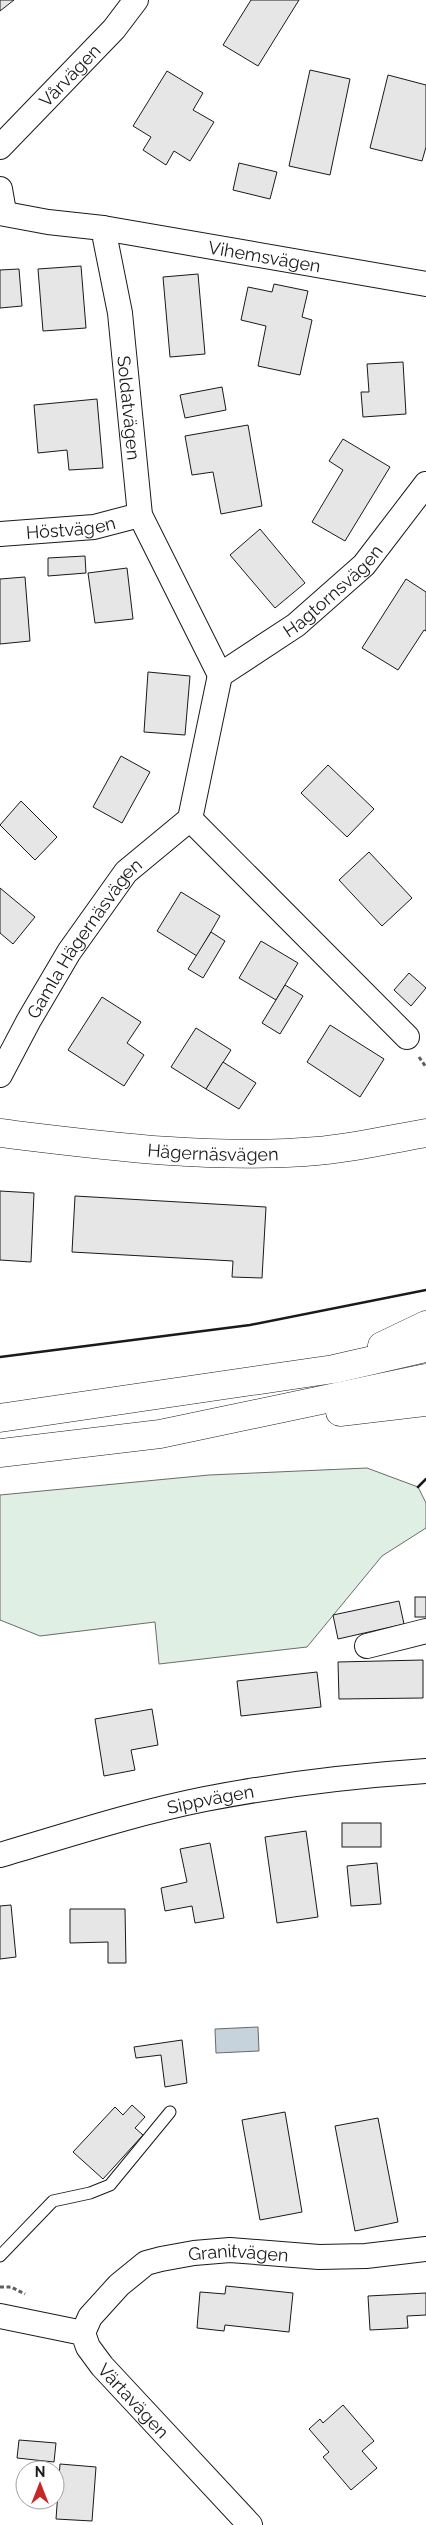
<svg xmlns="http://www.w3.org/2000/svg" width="426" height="2525" font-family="Raleway,sans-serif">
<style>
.green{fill:#e0efe3;stroke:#6a6a6a}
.water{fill:#c6d2dc;stroke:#6a6a6a}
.building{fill:#e6e6e6;stroke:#1a1a1a}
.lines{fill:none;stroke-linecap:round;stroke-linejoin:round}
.service-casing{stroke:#1a1a1a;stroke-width:13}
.minor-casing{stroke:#1a1a1a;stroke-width:26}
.tertiary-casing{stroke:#1a1a1a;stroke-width:29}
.motorway-casing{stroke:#1a1a1a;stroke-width:29}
.path{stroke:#5f5f5f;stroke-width:3;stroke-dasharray:4 2.5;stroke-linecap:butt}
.service{stroke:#fff;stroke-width:11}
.minor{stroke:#fff;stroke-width:24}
.tertiary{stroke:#fff;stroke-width:28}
.motorway{stroke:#fff;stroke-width:28}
.wall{stroke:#1a1a1a;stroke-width:2.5}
.labels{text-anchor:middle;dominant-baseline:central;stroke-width:4;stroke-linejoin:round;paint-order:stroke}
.street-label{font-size:18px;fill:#1a1a1a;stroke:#fff}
</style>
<rect width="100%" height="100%" fill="#fff"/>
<polygon class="green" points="367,1468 418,1487 426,1503 426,1528 382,1556 307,1647 159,1664 155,1622 40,1636 0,1620 0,1495 209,1475"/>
<polygon class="water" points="258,2027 259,2051 216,2053 215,2029"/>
<g class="building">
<polygon points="0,0 14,0 0,11"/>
<polygon points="251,0 299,0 258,66 223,45"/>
<polygon points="310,70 350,79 330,175 289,166"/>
<polygon points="167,71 203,93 193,110 214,122 190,161 174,151 166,165 143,150 151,137 133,126"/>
<polygon points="388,75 426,85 426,147 422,161 370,148"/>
<polygon points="239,163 277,172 270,199 233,190"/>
<polygon points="81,266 86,328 43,331 38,269"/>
<polygon points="19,269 22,306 0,308 0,270"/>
<polygon points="198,274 205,354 170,357 163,277"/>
<polygon points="274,284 308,291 302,317 312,320 300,375 258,366 266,326 241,320 248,287 272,292"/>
<polygon points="403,362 406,414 363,417 361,392 369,392 367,364"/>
<polygon points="222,387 226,410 185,418 180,395"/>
<polygon points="97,399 103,468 69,470 67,450 38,453 34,405"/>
<polygon points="248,425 262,506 221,514 213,472 192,475 185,436"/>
<polygon points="343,439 390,467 345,541 312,522 343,470 329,461"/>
<polygon points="260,529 305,583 275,608 230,555"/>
<polygon points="85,556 86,573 48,576 48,558"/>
<polygon points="127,568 133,619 95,623 88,573"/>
<polygon points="25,577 30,641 0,644 0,579"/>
<polygon points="406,579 426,592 426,631 424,630 398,670 362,648"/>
<polygon points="148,672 190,676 185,735 144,732"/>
<polygon points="121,756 150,772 122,823 93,807"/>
<polygon points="328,765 374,809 347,837 301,793"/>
<polygon points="21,801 57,837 35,860 0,825"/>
<polygon points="369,852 412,898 382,926 339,880"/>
<polygon points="0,888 35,917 13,944 0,933"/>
<polygon points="181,892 220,916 197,956 157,931"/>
<polygon points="211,932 225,941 203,978 188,969"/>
<polygon points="261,941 298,963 276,1000 239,978"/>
<polygon points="409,973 426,988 411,1006 394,990"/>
<polygon points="285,985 303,996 280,1034 262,1023"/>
<polygon points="102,997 141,1022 127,1043 144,1055 124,1086 68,1050"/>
<polygon points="330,1025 384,1059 360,1097 307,1062"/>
<polygon points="196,1028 231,1050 206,1089 171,1067"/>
<polygon points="223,1062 256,1083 239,1109 206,1089"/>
<polygon points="0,1191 34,1193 31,1262 0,1260"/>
<polygon points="75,1196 266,1207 262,1278 232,1277 233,1261 72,1252"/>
<rect x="415" y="1597" width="11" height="20"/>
<polygon points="399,1601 404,1624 338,1639 333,1615"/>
<polygon points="423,1660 423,1698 339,1699 338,1662"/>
<polygon points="317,1672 321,1707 241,1716 237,1681"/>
<polygon points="152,1709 158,1745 131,1750 135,1770 104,1776 95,1719"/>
<rect x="342" y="1823" width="39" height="24"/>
<polygon points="306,1831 318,1917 277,1923 265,1837"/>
<polygon points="210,1843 224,1918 195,1923 192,1906 165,1911 161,1888 187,1882 180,1849"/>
<polygon points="377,1863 381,1904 351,1906 347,1866"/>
<polygon points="11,1905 16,1957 0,1959 0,1906"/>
<polygon points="70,1909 125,1909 126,1963 108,1963 108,1942 70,1943"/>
<polygon points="182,2040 187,2083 165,2087 161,2055 136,2058 134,2047"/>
<polygon points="132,2105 145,2117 135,2128 143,2135 103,2179 73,2152 115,2107 123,2115"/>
<polygon points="285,2112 302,2212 260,2220 242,2120"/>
<polygon points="378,2118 398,2222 355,2231 335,2126"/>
<polygon points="226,2286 293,2293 289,2332 225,2325 224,2331 197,2328 200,2292 225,2294"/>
<polygon points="426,2293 426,2315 407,2316 408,2328 370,2330 368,2296"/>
<polygon points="343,2405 374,2441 362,2451 377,2468 351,2490 323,2457 329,2452 309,2429 320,2419 323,2423"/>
<polygon points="19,2440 56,2443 54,2462 17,2458"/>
<polygon points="60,2464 96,2467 92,2521 56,2519"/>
</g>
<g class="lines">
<defs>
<polyline id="service" points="0,2256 53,2201 90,2193 110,2185 170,2112"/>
<g id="minor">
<path id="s1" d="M0,147L114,29L136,0"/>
<polyline points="0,189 4,212"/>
<path id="s2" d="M0,213L48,222L103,228L120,313L140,515L220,675"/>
<path id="s3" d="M103,228L426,284"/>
<path id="s4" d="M0,534L94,527L140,515"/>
<path id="s5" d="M220,675L296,625L364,565L426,484"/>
<polyline points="190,819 407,1037"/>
<path id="s6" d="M0,1075L29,1020L69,952L126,872L190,819L220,675"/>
<polyline points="367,1646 426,1631"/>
<path id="s7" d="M0,1855C68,1835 135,1813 205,1799C277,1785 352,1776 426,1771"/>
<path id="s8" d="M0,2316L83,2333L88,2347L102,2366L250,2525"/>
<path id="s9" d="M83,2333L90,2317L119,2285L146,2263L161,2259L194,2253L230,2250L319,2257L366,2256L426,2249"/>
</g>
<g id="tertiary">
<path id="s10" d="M0,1133C106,1146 211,1160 317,1151C354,1148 390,1139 426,1133"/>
</g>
<g id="motorway">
<polyline points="382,1346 426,1325"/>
<polyline points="340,1412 426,1402"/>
<polyline points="0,1418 334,1369 426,1348"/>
<polyline points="0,1453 160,1434 426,1378"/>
</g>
</defs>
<use href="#service" class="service-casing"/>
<use href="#minor" class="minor-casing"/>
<use href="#tertiary" class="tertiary-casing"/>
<use href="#motorway" class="motorway-casing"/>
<g class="path">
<polyline points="419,1057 426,1067"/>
<polyline points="0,2287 11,2287 25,2294"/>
</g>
<use href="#service" class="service"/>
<use href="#minor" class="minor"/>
<use href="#tertiary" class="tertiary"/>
<use href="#motorway" class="motorway"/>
<g class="wall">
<polyline points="0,1357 250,1325 426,1290"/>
<polyline points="418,1487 426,1479"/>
</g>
</g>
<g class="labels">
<g class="street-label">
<text stroke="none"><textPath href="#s1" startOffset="100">Vårvägen</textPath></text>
<text stroke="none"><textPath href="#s3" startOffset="164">Vihemsvägen</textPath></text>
<text stroke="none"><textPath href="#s2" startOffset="286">Soldatvägen</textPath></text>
<text stroke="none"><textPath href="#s4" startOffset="71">Höstvägen</textPath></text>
<text stroke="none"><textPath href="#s5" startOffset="141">Hagtornsvägen</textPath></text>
<text stroke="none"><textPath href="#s6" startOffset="161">Gamla Hägernäsvägen</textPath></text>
<text stroke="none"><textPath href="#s10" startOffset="214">Hägernäsvägen</textPath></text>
<text stroke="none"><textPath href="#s7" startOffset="218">Sippvägen</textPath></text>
<text stroke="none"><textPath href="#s9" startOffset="189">Granitvägen</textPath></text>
<text stroke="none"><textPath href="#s8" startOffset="170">Värtavägen</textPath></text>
</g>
</g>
<g transform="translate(40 2485)"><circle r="24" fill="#ffffff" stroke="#a3a3a3"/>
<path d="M0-4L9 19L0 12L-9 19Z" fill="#c62828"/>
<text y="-8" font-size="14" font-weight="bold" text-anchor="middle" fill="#1a1a1a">N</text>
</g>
</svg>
